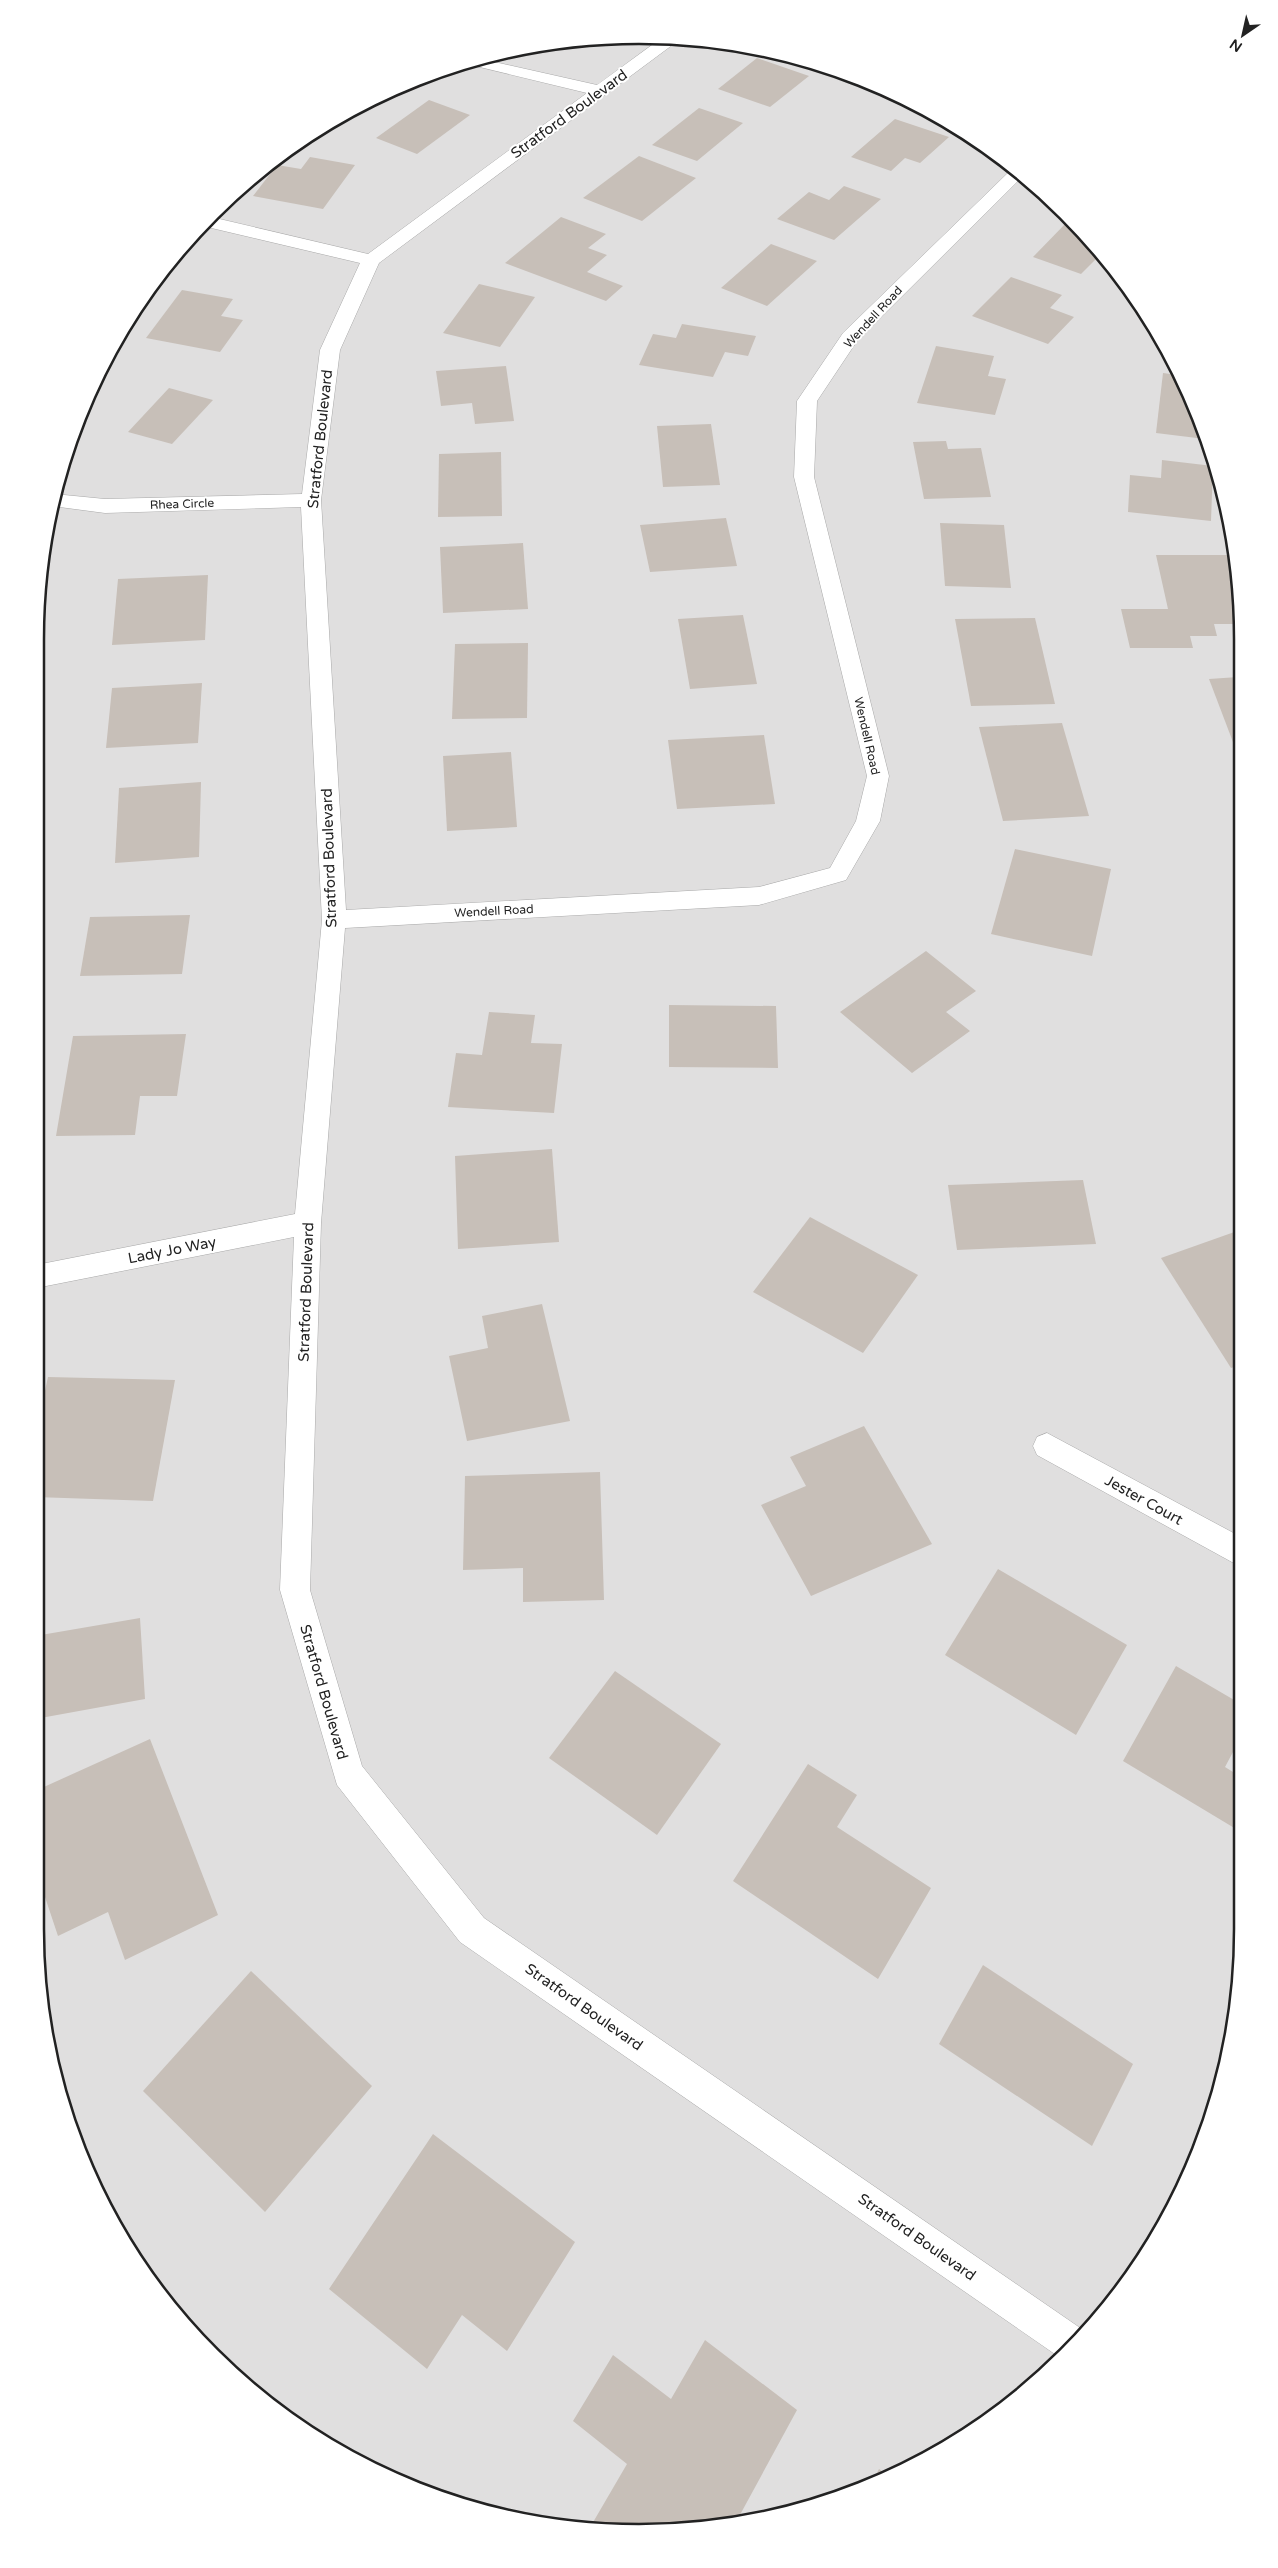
<svg xmlns="http://www.w3.org/2000/svg" width="1278" height="2568" font-family="'Varela Round',sans-serif">
<style>
.residential{fill:#e0dfdf}
.building{fill:#c7bfb8}
.lines{fill:none;stroke-linecap:round;stroke-linejoin:round}
.minor-casing{stroke:#a9a9a9;stroke-width:1}
.minor{fill:#fff;fill-rule:evenodd}
.labels{text-anchor:middle;dominant-baseline:central;stroke-width:4;stroke-linejoin:round;paint-order:stroke}
.far-street-label{font-size:12px;fill:#222;stroke:#fff}
.street-label{font-size:15px;fill:#222;stroke:#fff}
.rim{fill:none;stroke:#222;stroke-width:2.5}
</style>
<rect width="100%" height="100%" fill="#f2efe9"/>
<polygon class="residential" points="678,36 795,56 906,97 1007,160 1118,272 1197,408 1238,560 1242,1968 1222,2085 1181,2196 1141,2265 1066,2356 1006,2408 906,2471 833,2501 718,2528 639,2533 521,2521 408,2487 304,2431 241,2383 160,2297 116,2231 67,2123 47,2047 35,1929 36,600 56,483 97,372 160,272 241,185 337,116 445,67 560,40"/>
<g class="building">
<polygon points="757,58 809,76 770,107 718,89"/>
<polygon points="429,100 470,115 417,154 376,138"/>
<polygon points="699,108 743,123 697,161 652,145"/>
<polygon points="895,119 949,137 920,163 905,158 891,171 851,157"/>
<polygon points="639,156 696,178 642,221 583,198"/>
<polygon points="310,157 355,165 323,209 253,196 277,165 301,169"/>
<polygon points="844,186 881,199 834,240 777,219 809,192 829,200"/>
<polygon points="561,217 606,234 588,248 607,255 587,272 623,286 606,301 505,263"/>
<polygon points="1068,221 1101,254 1081,274 1033,257"/>
<polygon points="771,244 817,261 767,306 721,288"/>
<polygon points="1011,277 1062,295 1050,308 1074,317 1048,344 972,316"/>
<polygon points="479,284 535,297 500,347 443,333"/>
<polygon points="182,290 233,299 221,316 243,320 220,352 146,338"/>
<polygon points="682,324 756,336 748,356 725,352 713,377 639,365 653,334 676,338"/>
<polygon points="936,346 994,356 988,376 1006,379 995,415 917,403"/>
<polygon points="506,366 514,421 475,424 472,403 441,406 436,371"/>
<polygon points="1163,373 1178,375 1197,408 1205,439 1156,433"/>
<polygon points="169,388 213,400 172,444 128,432"/>
<polygon points="711,424 720,485 663,487 657,426"/>
<polygon points="946,441 948,449 981,448 991,497 924,499 913,442"/>
<polygon points="501,452 502,516 438,517 439,454"/>
<polygon points="1162,460 1213,466 1211,521 1128,512 1130,475 1161,478"/>
<polygon points="726,518 737,566 650,572 640,525"/>
<polygon points="940,523 1004,525 1011,588 945,586"/>
<polygon points="523,543 528,609 443,613 440,547"/>
<polygon points="1156,555 1235,555 1238,567 1238,624 1214,624 1217,636 1190,636 1193,648 1130,648 1121,609 1168,609"/>
<polygon points="208,575 205,640 112,645 118,579"/>
<polygon points="743,615 757,684 690,689 678,619"/>
<polygon points="1035,618 1055,704 971,706 955,619"/>
<polygon points="528,643 527,718 452,719 455,644"/>
<polygon points="1238,677 1238,750 1236,750 1209,679"/>
<polygon points="202,683 198,743 106,748 112,688"/>
<polygon points="1062,723 1089,816 1003,821 979,727"/>
<polygon points="764,735 775,804 677,809 668,740"/>
<polygon points="511,752 517,827 447,831 443,756"/>
<polygon points="201,782 199,857 115,863 119,788"/>
<polygon points="1015,849 1111,869 1092,956 991,934"/>
<polygon points="190,915 182,974 80,976 90,917"/>
<polygon points="926,951 976,991 946,1012 970,1031 912,1073 840,1012"/>
<polygon points="669,1005 776,1006 778,1068 669,1067"/>
<polygon points="489,1012 535,1015 531,1043 562,1044 554,1113 448,1107 456,1053 482,1055"/>
<polygon points="186,1034 177,1096 140,1096 135,1135 56,1136 73,1036"/>
<polygon points="552,1149 559,1242 458,1249 455,1156"/>
<polygon points="1083,1180 1096,1244 957,1250 948,1185"/>
<polygon points="810,1217 918,1275 863,1353 753,1292"/>
<polygon points="1240,1230 1240,1365 1231,1368 1161,1258"/>
<polygon points="542,1304 570,1421 467,1441 449,1356 488,1348 482,1316"/>
<polygon points="48,1377 175,1380 153,1501 35,1497 35,1436"/>
<polygon points="864,1426 932,1544 811,1596 761,1505 806,1486 790,1457"/>
<polygon points="600,1472 604,1600 523,1602 523,1568 463,1570 465,1476"/>
<polygon points="998,1569 1127,1645 1076,1735 945,1655"/>
<polygon points="140,1618 145,1699 35,1719 35,1636"/>
<polygon points="1176,1666 1241,1704 1241,1737 1225,1767 1241,1777 1241,1832 1123,1761"/>
<polygon points="615,1671 721,1744 657,1835 549,1758"/>
<polygon points="150,1739 218,1915 125,1960 108,1912 58,1936 35,1867 35,1791"/>
<polygon points="808,1764 857,1795 837,1827 931,1888 878,1979 733,1881"/>
<polygon points="983,1965 1133,2064 1092,2146 939,2044"/>
<polygon points="251,1971 372,2086 265,2212 143,2091"/>
<polygon points="433,2134 575,2242 507,2351 462,2315 427,2369 329,2289"/>
<polygon points="705,2340 797,2410 735,2524 718,2528 639,2533 598,2529 592,2524 627,2464 573,2421 613,2355 671,2399"/>
<polygon points="879,2469 890,2477 871,2485"/>
</g>
<g class="lines">
<defs>
<g id="minor">
<polygon points="663,37 683,37 379,263 340,350 321,500 346,910 759,887 830,868 856,821 867,776 794,477 797,401 843,333 1014,167 1023,176 857,341 817,401 814,477 889,776 880,821 846,880 759,905 345,928 321,1223 310,1590 362,1766 484,1918 1086,2332 1062,2359 460,1942 337,1785 280,1590 294,1237 36,1288 36,1265 295,1214 322,920 301,507 105,513 52,506 54,494 105,499 302,494 320,350 360,263 203,226 211,217 368,254 587,93 463,63 481,59 597,85"/>
<polygon points="1047,1433 1241,1537 1241,1567 1037,1455 1033,1446 1037,1437"/>
</g>
</defs>
<use href="#minor" class="minor-casing"/>
<use href="#minor" class="minor"/>
</g>
<g class="labels">
<g class="far-street-label">
<text transform="translate(873 317) rotate(-47)">Wendell Road</text>
<text transform="translate(182 504) rotate(-2)">Rhea Circle</text>
<text transform="translate(867 736) rotate(77)">Wendell Road</text>
<text transform="translate(494 911) rotate(-3)">Wendell Road</text>
</g>
<g class="street-label">
<text transform="translate(569 114) rotate(-36)">Stratford Boulevard</text>
<text transform="translate(320 439) rotate(-84)">Stratford Boulevard</text>
<text transform="translate(329 858) rotate(-92)">Stratford Boulevard</text>
<text transform="translate(172 1250) rotate(-11)">Lady Jo Way</text>
<text transform="translate(306 1292) rotate(-88)">Stratford Boulevard</text>
<text transform="translate(1144 1500) rotate(29)">Jester Court</text>
<text transform="translate(324 1692) rotate(74)">Stratford Boulevard</text>
<text transform="translate(584 2007) rotate(35)">Stratford Boulevard</text>
<text transform="translate(917 2237) rotate(35)">Stratford Boulevard</text>
</g>
</g>
<path d="M0 0H1278V2568H0ZM639 44H639A595 595 0 0 1 1234 639V1929A595 595 0 0 1 639 2524H639A595 595 0 0 1 44 1929V639A595 595 0 0 1 639 44Z" fill="#fff" fill-rule="evenodd"/>
<path class="rim" d="M639 44H639A595 595 0 0 1 1234 639V1929A595 595 0 0 1 639 2524H639A595 595 0 0 1 44 1929V639A595 595 0 0 1 639 44Z"/>
<g transform="translate(1243 35) rotate(214)" stroke="#ffffff" stroke-width="4" paint-order="stroke">
<path d="M0-4L9 19L0 12L-9 19Z" fill="#222222"/>
<text y="-8" font-size="14" font-weight="bold" text-anchor="middle" fill="#222222">N</text>
</g>
</svg>
